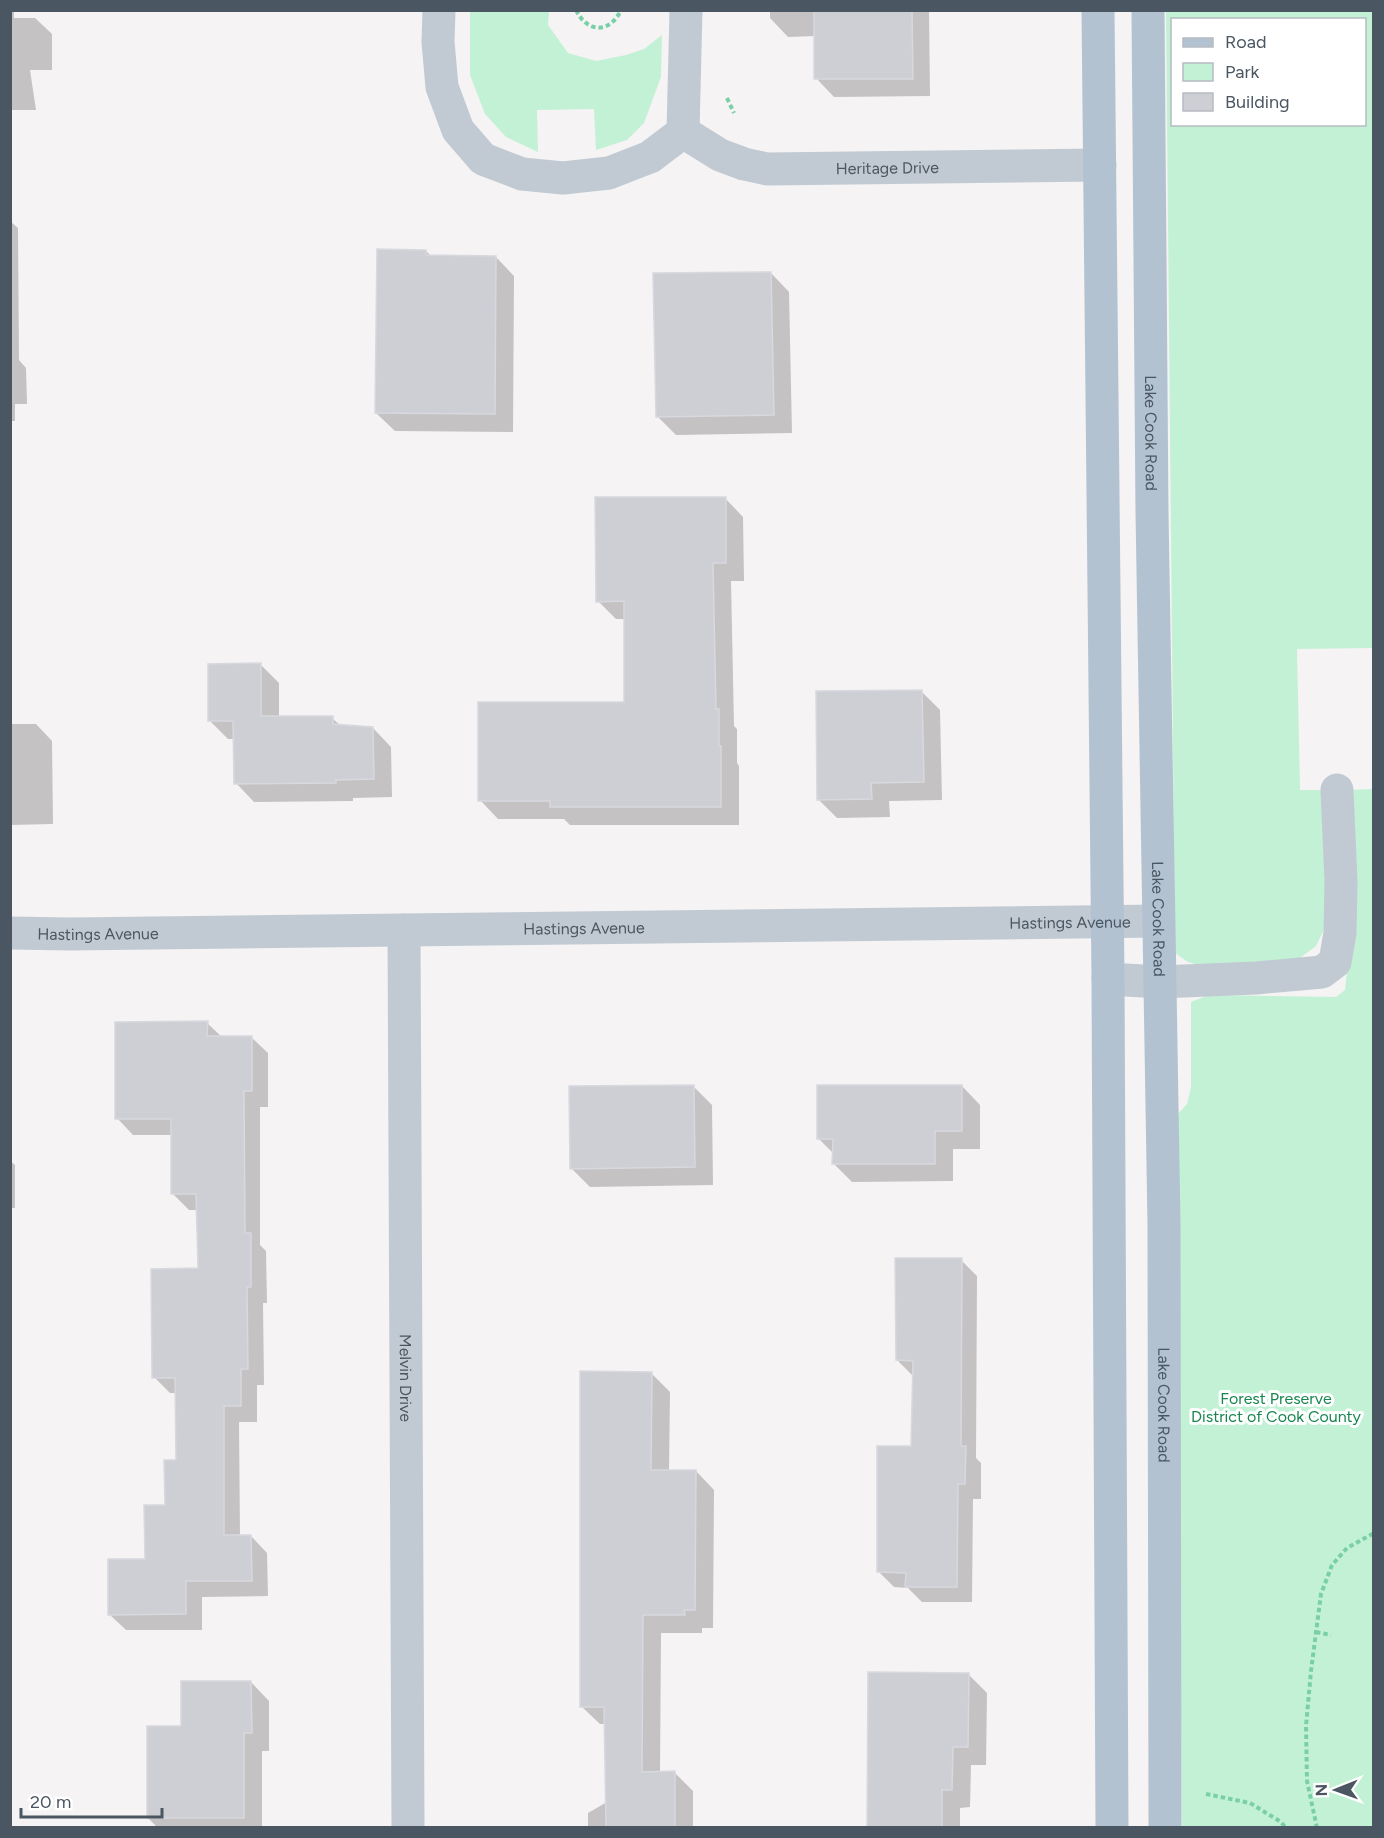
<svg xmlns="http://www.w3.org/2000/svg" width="1384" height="1838" font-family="Figtree,sans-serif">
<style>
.green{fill:#c3f1d5;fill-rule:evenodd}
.shadow{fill:#0003}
.building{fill:#cdcfd5;stroke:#d7d9de;stroke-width:1.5}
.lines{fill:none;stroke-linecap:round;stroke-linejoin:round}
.path{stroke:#7ad0a6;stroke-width:4;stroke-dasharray:4.5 3;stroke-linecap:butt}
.minor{stroke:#c1cad2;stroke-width:33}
.major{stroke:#b3c2d1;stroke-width:33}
.labels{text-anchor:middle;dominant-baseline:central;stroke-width:6;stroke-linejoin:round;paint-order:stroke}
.street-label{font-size:16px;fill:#4a5661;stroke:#fff}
.park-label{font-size:16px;fill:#17864f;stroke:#fff}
</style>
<rect width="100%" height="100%" fill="#f5f3f3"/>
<g class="green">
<polygon points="470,11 549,11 548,25 568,53 596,61 626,55 644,49 662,35 661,77 644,123 627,140 596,150 594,109 537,110 538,152 506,137 485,114 470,75"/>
<path d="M1166,11H1373V648L1297,649L1300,790H1322L1331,915L1316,946L1289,966L1215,970L1188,962L1175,953ZM1172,20H1364V124H1172Z"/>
<polygon points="1373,789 1373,1827 1182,1827 1176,1116 1187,1104 1191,1087 1191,1002 1209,995 1336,997 1345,990 1351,933 1347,790"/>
</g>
<g class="shadow">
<polygon points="10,10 14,10 14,18 35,18 52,34 52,70 30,70 36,110 10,110"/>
<polygon points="770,10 929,10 930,96 834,97 816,78 816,36 788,37 770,18"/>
<polygon points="10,221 18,228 19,360 26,368 27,404 15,404 15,421 10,421"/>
<polygon points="426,251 431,256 496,257 514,276 513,432 395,431 376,413"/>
<polygon points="771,273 789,292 792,433 676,435 657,416"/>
<polygon points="725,498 743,517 744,581 731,581 734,726 737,729 737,763 739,766 739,825 570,825 564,819 498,819 480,800 626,703 626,619 616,619 598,601"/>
<polygon points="261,665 279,683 279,718 332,718 341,726 373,728 391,747 392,797 353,798 353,801 254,802 236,783 235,739 228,739 209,720"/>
<polygon points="922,692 940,710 942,800 889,801 890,817 837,818 819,800"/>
<polygon points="10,724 36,724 52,741 53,824 10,825"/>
<polygon points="207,1023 222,1037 251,1037 268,1053 268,1107 260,1107 260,1245 266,1251 267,1303 263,1303 264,1385 257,1385 257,1422 239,1422 240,1537 251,1536 267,1553 268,1596 202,1597 202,1630 126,1630 109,1614 147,1560 166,1506 177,1462 176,1393 170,1393 154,1377 199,1270 198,1210 189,1210 173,1194 173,1135 133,1135 117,1118"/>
<polygon points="962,1086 980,1105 980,1149 953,1149 953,1181 852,1182 834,1164 834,1154 819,1139"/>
<polygon points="694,1087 712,1105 713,1185 590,1187 571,1168"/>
<polygon points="10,1161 15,1165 15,1208 10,1208"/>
<polygon points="961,1260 977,1276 976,1458 981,1463 981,1499 973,1499 972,1602 922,1602 908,1588 894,1587 878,1571 913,1447 913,1376 897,1360"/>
<polygon points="651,1373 670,1392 669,1471 696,1471 714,1490 713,1628 702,1628 702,1633 661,1633 660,1773 675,1773 693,1791 693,1828 588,1828 588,1813 607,1802 606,1724 600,1724 581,1706"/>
<polygon points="869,1674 968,1674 987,1693 986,1765 971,1765 970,1807 960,1808 960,1828 868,1828"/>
<polygon points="251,1682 269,1701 269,1751 262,1751 262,1828 158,1828 148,1818 182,1728"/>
</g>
<g class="building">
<polygon points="814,10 912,10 913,79 814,79"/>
<polygon points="377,249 426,250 426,255 496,256 495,414 375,413"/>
<polygon points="771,272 774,415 656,417 653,273"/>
<polygon points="595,497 726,497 726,563 713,563 716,709 719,709 719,746 721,746 721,807 550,807 550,801 478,801 478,702 624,702 624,601 596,602"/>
<polygon points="261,663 261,716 333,716 333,724 373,727 374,779 336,780 336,783 234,784 233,721 208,721 208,664"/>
<polygon points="922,690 924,782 871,783 872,799 817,800 816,691"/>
<polygon points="208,1021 207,1036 252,1036 252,1091 244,1091 245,1233 251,1233 251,1287 247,1287 248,1369 241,1369 241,1406 224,1406 224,1535 251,1535 252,1581 186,1581 186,1614 108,1615 108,1559 145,1559 144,1505 165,1505 164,1460 176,1460 175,1378 152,1378 151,1269 198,1268 196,1194 171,1194 171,1119 115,1119 115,1022"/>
<polygon points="694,1085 695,1167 570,1169 569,1086"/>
<polygon points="817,1085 962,1085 962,1131 935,1131 935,1164 832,1164 833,1139 817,1139"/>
<polygon points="895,1258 962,1258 961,1446 966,1446 965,1484 958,1484 957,1587 905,1587 906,1573 877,1572 877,1446 911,1446 913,1361 896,1360"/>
<polygon points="580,1371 652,1372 651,1470 696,1470 695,1610 684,1610 685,1615 643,1615 642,1772 675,1771 675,1827 606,1827 604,1707 580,1707"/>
<polygon points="868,1672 969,1673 968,1747 953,1747 952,1790 942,1790 942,1827 867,1827"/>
<polygon points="181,1681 251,1681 252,1733 244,1733 244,1818 147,1818 147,1726 181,1726"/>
</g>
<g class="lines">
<g class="path">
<path d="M576,10C587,33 610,34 621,10"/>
<polyline points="727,98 734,113"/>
<polyline points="1316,1632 1331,1635"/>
<polyline points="1206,1794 1250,1803 1281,1822 1286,1828"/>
<polyline points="1317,1828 1307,1781 1306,1726 1311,1671 1321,1594 1332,1565 1347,1548 1374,1533"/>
</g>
<g class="minor">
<polyline points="439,10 438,42 442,87 458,130 483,159 522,174 563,178 609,173 650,157 683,132"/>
<path id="s1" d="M683,132L720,155L744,164L767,169L1100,165"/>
<polyline points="683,132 686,10"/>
<path id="s2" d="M404,930L408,1828"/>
<path id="s3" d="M10,933L71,934L1158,921"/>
<polyline points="1108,979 1160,982 1256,978 1322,972 1335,962 1340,933 1341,882 1337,790"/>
</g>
<g class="major">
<polyline points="1098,10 1108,979 1112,1828"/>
<path id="s4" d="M1148,10L1152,512L1164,1224L1165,1828"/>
</g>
</g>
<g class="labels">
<g class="street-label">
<text stroke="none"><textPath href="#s1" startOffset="213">Heritage Drive</textPath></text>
<text stroke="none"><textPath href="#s4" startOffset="423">Lake Cook Road</textPath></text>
<text stroke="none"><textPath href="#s4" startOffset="909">Lake Cook Road</textPath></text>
<text stroke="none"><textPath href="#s3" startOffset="1060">Hastings Avenue</textPath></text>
<text stroke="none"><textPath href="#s3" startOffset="574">Hastings Avenue</textPath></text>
<text stroke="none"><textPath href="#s3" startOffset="88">Hastings Avenue</textPath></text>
<text stroke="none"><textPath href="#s2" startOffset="448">Melvin Drive</textPath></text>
<text stroke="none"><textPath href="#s4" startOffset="1395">Lake Cook Road</textPath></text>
</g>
<g class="park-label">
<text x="1276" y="1398">Forest Preserve<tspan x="1276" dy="18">District of Cook County</tspan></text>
</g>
</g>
<rect width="1384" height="1838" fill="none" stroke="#4a5661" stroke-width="24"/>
<rect x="1171" y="18" width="195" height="108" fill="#ffffff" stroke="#b7bbc0" stroke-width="1.5"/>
<rect x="1183" y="38" width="30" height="9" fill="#b3c2d1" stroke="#b7bbc0" stroke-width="1.5"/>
<text x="1225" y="48" font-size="18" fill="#4a5661">Road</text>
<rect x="1183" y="63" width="30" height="18" fill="#c3f1d5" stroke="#b7bbc0" stroke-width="1.5"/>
<text x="1225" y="78" font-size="18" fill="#4a5661">Park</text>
<rect x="1183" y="93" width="30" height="18" fill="#cdcfd5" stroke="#b7bbc0" stroke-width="1.5"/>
<text x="1225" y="108" font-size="18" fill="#4a5661">Building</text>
<g transform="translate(1336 1790) rotate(269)" stroke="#ffffff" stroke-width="4.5" paint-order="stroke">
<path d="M0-4.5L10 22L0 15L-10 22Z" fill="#4a5661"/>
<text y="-9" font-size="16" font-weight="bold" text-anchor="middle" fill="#4a5661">N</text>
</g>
<path d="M21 1808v9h141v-9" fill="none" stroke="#4a5661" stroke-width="3"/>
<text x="30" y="1808" font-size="18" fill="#4a5661" stroke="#ffffff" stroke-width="4.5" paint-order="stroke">20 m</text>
</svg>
